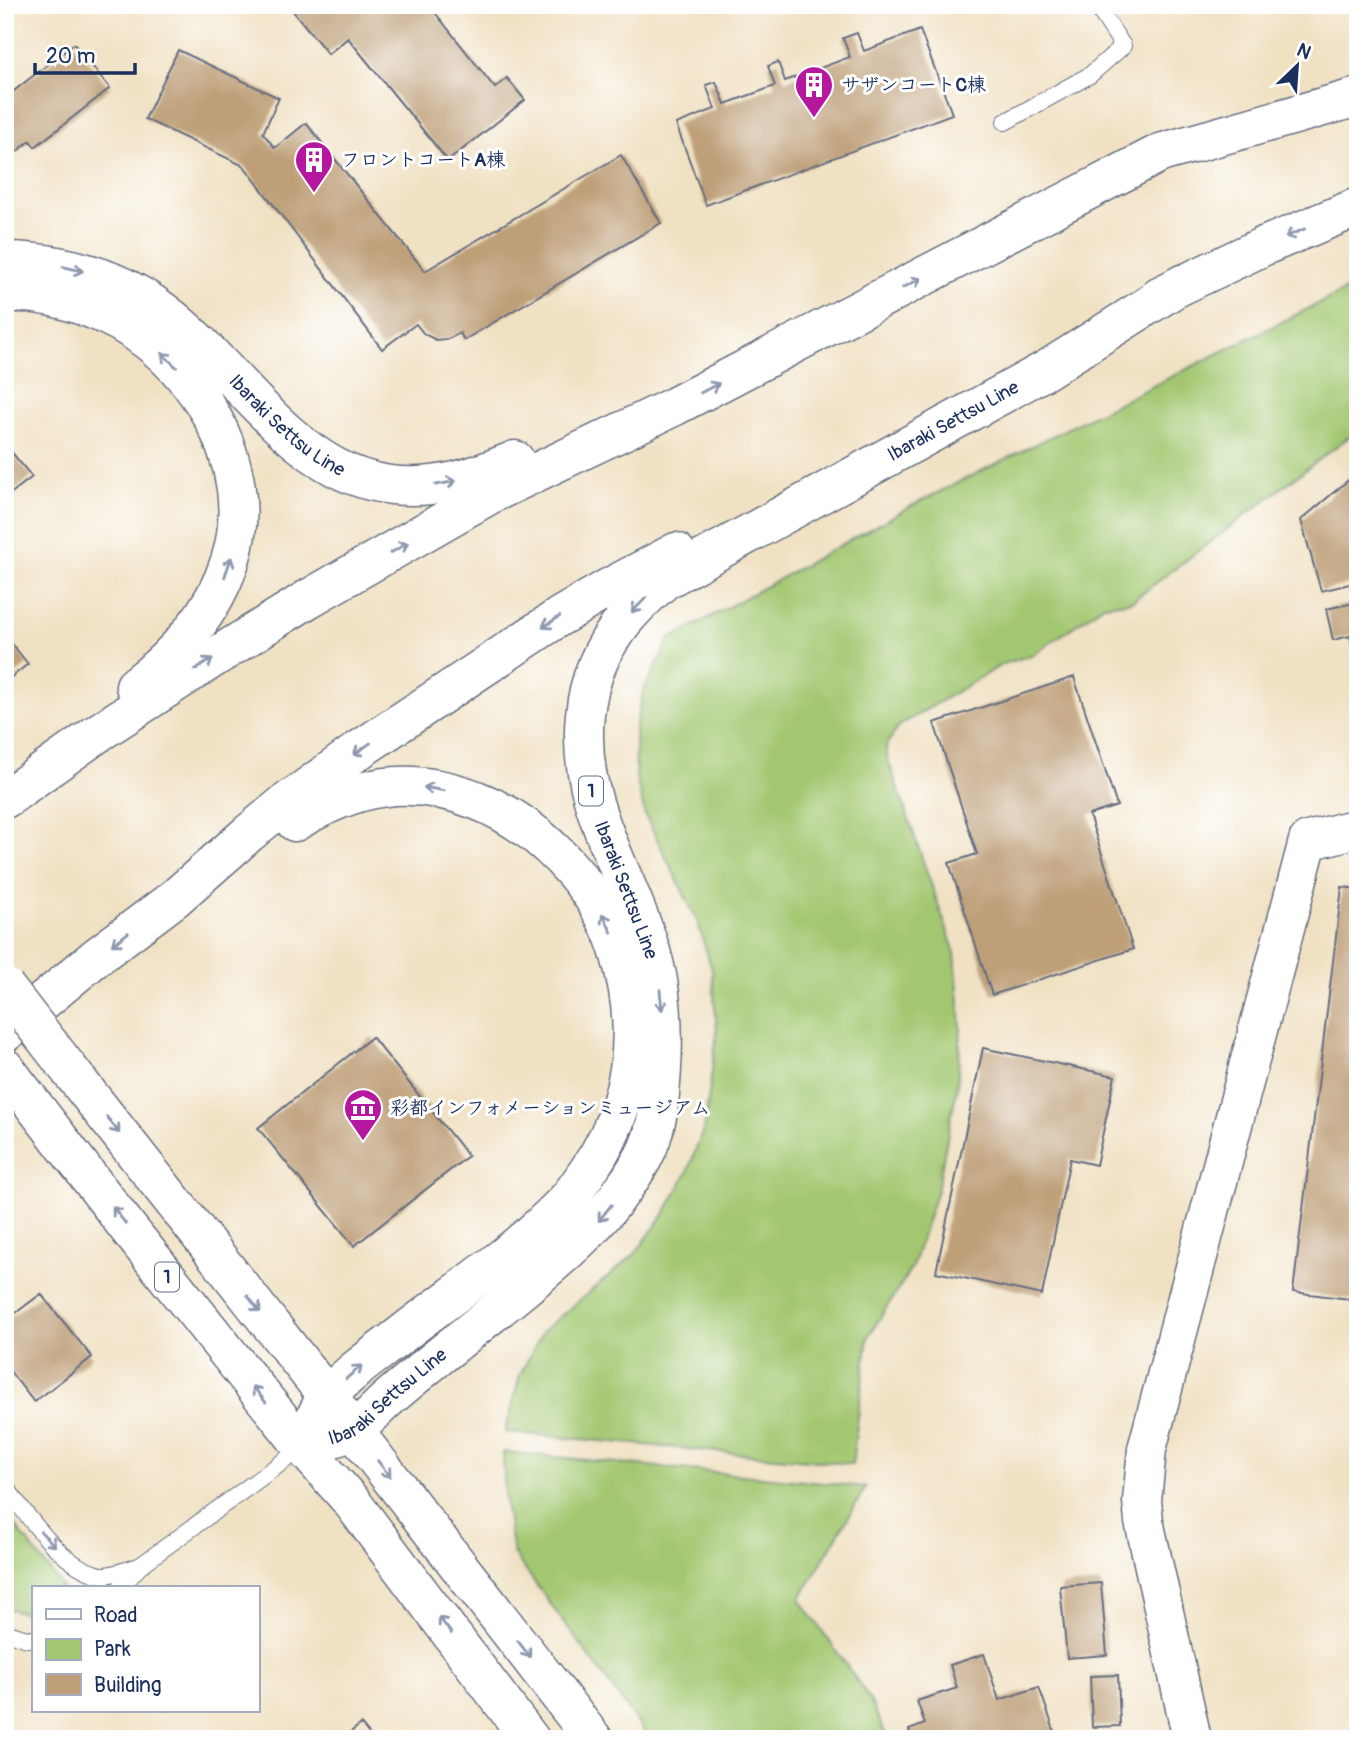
<svg xmlns="http://www.w3.org/2000/svg" width="1363" height="1744" font-family="Pangolin,'Klee One',sans-serif">
<style>
.green{fill:#a3c770;stroke:#5f7b67;stroke-width:2}
.building{fill:#be9f78}
.lines{fill:none;stroke-linecap:round;stroke-linejoin:round}
.lane-casing{stroke:#666d81;stroke-width:18}
.secondary-casing{stroke:#666d81;stroke-width:41}
.primary-casing{stroke:#666d81;stroke-width:41}
.lane{stroke:#fff;stroke-width:16}
.secondary{stroke:#fff;stroke-width:38}
.primary{stroke:#fff;stroke-width:38}
.primary-bridge-casing{stroke:#666d81;stroke-width:41;stroke-linecap:butt}
.primary-bridge{stroke:#fff;stroke-width:38}
.oneway{stroke:#8d97ae}
.labels{text-anchor:middle;dominant-baseline:central;stroke-width:6;stroke-linejoin:round;paint-order:stroke}
.shield{fill:#fff;stroke:#5f6d8e;stroke-width:2}
.shield-label{font-size:18px;font-weight:bold;fill:#1b2f5e}
.poi-label{font-size:19px;font-weight:bold;fill:#1b2f5e;stroke:#fff;text-anchor:start}
.street-label{font-size:19px;fill:#1b2f5e;stroke:#fff}
</style>
<rect width="100%" height="100%" fill="#fff"/>
<filter id="ink" filterUnits="userSpaceOnUse"><feTurbulence type="fractalNoise" baseFrequency=".0143" numOctaves="2"/><feDisplacementMap in="SourceGraphic" scale="14" xChannelSelector="R" yChannelSelector="G"/><feConvolveMatrix kernelMatrix="1 2 1 2 8 2 1 2 1" color-interpolation-filters="sRGB"/></filter>
<filter id="wash" filterUnits="userSpaceOnUse"><feTurbulence type="fractalNoise" baseFrequency=".00686" numOctaves="4" result="noise"/><feDisplacementMap in="SourceGraphic" scale="28" xChannelSelector="R" yChannelSelector="G"/><feGaussianBlur stdDeviation="1.57" result="paint"/><feColorMatrix in="noise" values="0 0 0 0 0 0 0 0 0 0 0 0 0 0 0 0 0 1.4 0 .05"/><feComposite in="paint" operator="in"/></filter>
<g filter="url(#wash)">
<rect width="100%" height="100%" fill="#f0e1c3"/>
<g class="green">
<polygon points="1358,284 1358,430 1132,601 1104,605 1034,654 1003,664 899,726 886,745 887,757 955,953 961,1028 957,1087 937,1190 912,1267 868,1337 852,1464 505,1432 520,1375 543,1331 635,1254 665,1213 687,1173 705,1125 717,1032 712,970 697,920 645,815 636,776 635,729 643,692 670,639 919,502"/>
<polygon points="503,1452 866,1487 800,1599 869,1698 888,1739 650,1739 513,1553 505,1501"/>
<polygon points="5,1522 14,1524 63,1588 33,1588 33,1615 5,1608"/>
</g>
<g id="blocks">
<g class="building">
<polygon points="298,5 429,5 495,88 507,78 525,100 448,161 348,38 328,54 292,10"/>
<polygon points="920,30 952,114 706,205 676,124 715,109 706,85 716,82 725,104 775,86 768,66 778,62 785,81 850,57 843,38 857,33 864,51"/>
<polygon points="74,44 110,88 35,147 30,141 10,157 5,151 5,104 8,102 5,98"/>
<polygon points="178,50 279,98 263,133 275,148 306,123 425,271 621,155 661,223 464,340 460,333 448,339 436,340 424,334 416,324 382,349 244,166 145,119"/>
<polygon points="5,444 32,477 5,498"/>
<polygon points="1358,472 1358,582 1321,591 1301,520"/>
<polygon points="1358,602 1358,662 1357,663 1350,636 1333,640 1326,609"/>
<polygon points="5,635 28,664 5,682"/>
<polygon points="1074,677 1117,806 1089,815 1133,949 992,995 949,863 977,854 934,723"/>
<polygon points="1342,887 1358,889 1358,1300 1293,1292"/>
<polygon points="372,1037 468,1156 354,1246 258,1128"/>
<polygon points="983,1048 1115,1076 1096,1165 1070,1159 1042,1295 936,1272"/>
<polygon points="41,1294 92,1357 34,1402 5,1365 5,1321"/>
<polygon points="1101,1583 1107,1655 1067,1658 1060,1586"/>
<polygon points="984,1654 999,1700 1039,1687 1057,1739 912,1739 909,1730 925,1724 917,1701 957,1688 950,1665"/>
<polygon points="1118,1675 1120,1726 1092,1727 1090,1676"/>
<polygon points="361,1724 373,1739 342,1739"/>
</g>
</g>
</g>
<g filter="url(#ink)">
<use href="#blocks" fill-opacity="0" stroke="#666d81" stroke-width="2"/>
<g class="lines">
<defs>
<g id="lane">
<polyline points="1005,122 1090,75 1123,46 1096,5"/>
<path d="M5,1486C28,1516 62,1568 101,1575C110,1576 130,1569 139,1566"/>
<polyline points="120,1588 141,1565 303,1447"/>
<polyline points="5,1632 27,1639 33,1638"/>
</g>
<g id="secondary">
<polyline points="327,1396 593,1739"/>
<polyline points="303,1447 351,1501 530,1739"/>
<polyline points="1192,1739 1144,1521 1142,1501 1147,1449 1308,841 1358,828"/>
</g>
<g id="primary">
<path id="s1" d="M5,261C63,262 117,276 164,312C192,333 216,360 240,386C302,452 357,503 455,481C476,476 495,468 515,460"/>
<path d="M5,294C35,289 75,302 103,314C192,353 261,464 230,561C214,612 176,655 135,686"/>
<polyline points="1159,296 1264,246 1358,207"/>
<polyline points="5,799 101,731 215,657 308,599 491,494 675,406 1160,153 1358,97"/>
<path d="M295,822C356,785 408,774 476,800C538,824 598,886 618,949C643,1028 635,1102 588,1171C581,1181 574,1192 566,1201C520,1249 459,1290 406,1331C381,1351 350,1371 329,1395C319,1405 309,1433 303,1447"/>
<polyline points="5,1033 95,958 175,898 249,833 283,805 359,750 559,617 610,587 676,552"/>
<polyline points="5,1068 128,1228 303,1447"/>
<polyline points="71,1072 327,1396"/>
<path id="s2" d="M303,1447C316,1443 343,1436 354,1430C367,1421 378,1407 390,1397C425,1367 462,1338 498,1309C556,1262 606,1224 643,1158C658,1131 660,1099 662,1069C664,1033 663,997 654,962C641,913 617,869 600,821C575,753 576,676 626,618C638,604 651,592 665,580L1046,370L1182,284"/>
</g>
</defs>
<use href="#lane" class="lane-casing"/>
<use href="#secondary" class="secondary-casing"/>
<use href="#primary" class="primary-casing"/>
<use href="#lane" class="lane"/>
<use href="#secondary" class="secondary"/>
<use href="#primary" class="primary"/>
<defs>
<polyline id="primary-bridge" points="5,987 71,1072"/>
</defs>
<use href="#primary-bridge" class="primary-bridge-casing"/>
<use href="#primary-bridge" class="primary-bridge"/>
</g>
<defs><path id="oneway-shaft" d="M-6 0H5M1.5-3L5.5 0L1.5 3" fill="none" stroke-width="1.6" stroke-linecap="round" stroke-linejoin="round" transform="scale(1.75)"/></defs>
<g class="oneway">
<use href="#oneway-shaft" transform="translate(1295 233) rotate(157)"/>
<use href="#oneway-shaft" transform="translate(73 269) rotate(13)"/>
<use href="#oneway-shaft" transform="translate(912 283) rotate(-27)"/>
<use href="#oneway-shaft" transform="translate(169 360) rotate(-136)"/>
<use href="#oneway-shaft" transform="translate(710 388) rotate(-27)"/>
<use href="#oneway-shaft" transform="translate(446 483) rotate(-11)"/>
<use href="#oneway-shaft" transform="translate(399 548) rotate(-30)"/>
<use href="#oneway-shaft" transform="translate(228 567) rotate(-71)"/>
<use href="#oneway-shaft" transform="translate(639 605) rotate(135)"/>
<use href="#oneway-shaft" transform="translate(551 622) rotate(147)"/>
<use href="#oneway-shaft" transform="translate(204 664) rotate(-33)"/>
<use href="#oneway-shaft" transform="translate(362 749) rotate(145)"/>
<use href="#oneway-shaft" transform="translate(434 789) rotate(-170)"/>
<use href="#oneway-shaft" transform="translate(607 923) rotate(-117)"/>
<use href="#oneway-shaft" transform="translate(120 939) rotate(142)"/>
<use href="#oneway-shaft" transform="translate(661 1000) rotate(84)"/>
<use href="#oneway-shaft" transform="translate(113 1125) rotate(52)"/>
<use href="#oneway-shaft" transform="translate(605 1213) rotate(128)"/>
<use href="#oneway-shaft" transform="translate(119 1215) rotate(-128)"/>
<use href="#oneway-shaft" transform="translate(254 1304) rotate(52)"/>
<use href="#oneway-shaft" transform="translate(354 1372) rotate(-41)"/>
<use href="#oneway-shaft" transform="translate(259 1394) rotate(-129)"/>
<use href="#oneway-shaft" transform="translate(384 1469) rotate(52)"/>
<use href="#oneway-shaft" transform="translate(48 1539) rotate(45)"/>
<use href="#oneway-shaft" transform="translate(445 1625) rotate(-127)"/>
<use href="#oneway-shaft" transform="translate(524 1649) rotate(52)"/>
</g>
</g>
<defs>
<symbol id="building-pin" viewBox="-11 -11 22 30"><path d="M0 17L-7.5 6A9.5 9.5 0 1 1 7.5 6Z" fill="#b5179e" stroke="#fff"/><path d="M-4-6H4V6H1V3H-1V6H-4ZM-2.5-4.3h1.7v1.8h-1.7ZM.8-4.3h1.7v1.8H.8ZM-2.5-1h1.7V.8h-1.7ZM.8-1h1.7V.8H.8Z" fill="#fff"/></symbol>
<symbol id="museum-pin" viewBox="-11 -11 22 30"><path d="M0 17L-7.5 6A9.5 9.5 0 1 1 7.5 6Z" fill="#b5179e" stroke="#fff"/><path d="M0-6L6-3V-2H-6V-3ZM-5-1h2V3h-2ZM-1-1h2V3h-2ZM3-1h2V3H3ZM-6 4H6V6H-6Z" fill="#fff"/></symbol>
</defs>
<g fill-rule="evenodd">
<use href="#building-pin" x="792" y="63" width="44" height="60"/>
<use href="#building-pin" x="292" y="138" width="44" height="60"/>
<use href="#museum-pin" x="341" y="1086" width="44" height="60"/>
</g>
<g class="labels">
<g class="shield">
<rect x="579" y="776.5" width="24" height="29" rx="5"/>
<rect x="155" y="1262.5" width="24" height="29" rx="5"/>
</g>
<g class="shield-label">
<text x="591" y="791">1</text>
<text x="167" y="1277">1</text>
</g>
<g class="poi-label">
<text x="841" y="85">サザンコートC棟</text>
<text x="341" y="160">フロントコートA棟</text>
<text x="390" y="1108">彩都インフォメーションミュージアム</text>
</g>
<g class="street-label">
<text stroke="none"><textPath href="#s2" startOffset="1402">Ibaraki Settsu Line</textPath></text>
<text stroke="none"><textPath href="#s1" startOffset="338">Ibaraki Settsu Line</textPath></text>
<text transform="translate(626 890) rotate(69)">Ibaraki Settsu Line</text>
<text stroke="none"><textPath href="#s2" startOffset="100">Ibaraki Settsu Line</textPath></text>
</g>
</g>
<rect width="1363" height="1744" fill="none" stroke="#fff" stroke-width="28"/>
<rect x="32" y="1586" width="228" height="126" fill="#ffffff" stroke="#a4acbf" stroke-width="2"/>
<rect x="46" y="1609" width="35" height="10" fill="#ffffff" stroke="#a4acbf" stroke-width="2"/>
<text x="94" y="1622" font-size="21" fill="#1b2f5e">Road</text>
<rect x="46" y="1639" width="35" height="21" fill="#a3c770" stroke="#a4acbf" stroke-width="2"/>
<text x="94" y="1656" font-size="21" fill="#1b2f5e">Park</text>
<rect x="46" y="1674" width="35" height="21" fill="#be9f78" stroke="#a4acbf" stroke-width="2"/>
<text x="94" y="1692" font-size="21" fill="#1b2f5e">Building</text>
<g transform="translate(1297 66) rotate(25)" stroke="#ffffff" stroke-width="5" paint-order="stroke">
<path d="M0-5L12 26L0 18L-12 26Z" fill="#1b2f5e"/>
<text y="-10" font-size="19" font-weight="bold" text-anchor="middle" fill="#1b2f5e">N</text>
</g>
<path d="M35 63v10h100v-10" fill="none" stroke="#1b2f5e" stroke-width="3.5"/>
<text x="46" y="63" font-size="21" fill="#1b2f5e" stroke="#ffffff" stroke-width="5" paint-order="stroke">20 m</text>
</svg>
